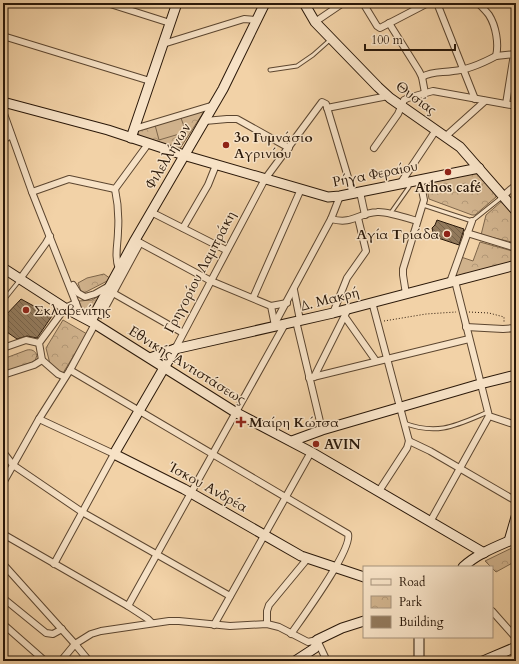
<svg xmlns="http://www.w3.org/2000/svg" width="519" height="664" font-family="Cardo,serif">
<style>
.park{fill:url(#park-crowns);stroke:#7d654a}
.garden{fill:#d0b28c;stroke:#7d654a}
.building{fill:url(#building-back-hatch);stroke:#2a1809}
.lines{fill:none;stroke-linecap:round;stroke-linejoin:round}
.lane-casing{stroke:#5c4630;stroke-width:5}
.street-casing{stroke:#5c4630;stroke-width:8}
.secondary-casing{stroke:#2a1809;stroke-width:11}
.path{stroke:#2a1809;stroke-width:1;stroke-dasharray:1 2;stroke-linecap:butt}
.lane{stroke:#f7e2c6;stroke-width:3}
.street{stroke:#f7e2c6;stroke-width:6}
.secondary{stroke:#f7e2c6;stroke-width:9}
.poi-dot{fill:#8f2418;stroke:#f7e2c6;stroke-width:1.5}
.labels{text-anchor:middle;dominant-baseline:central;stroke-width:3;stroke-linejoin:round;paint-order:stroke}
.street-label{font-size:14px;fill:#2a1809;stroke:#f7e2c6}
.poi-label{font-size:14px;font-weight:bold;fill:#2a1809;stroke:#f7e2c6;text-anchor:start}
</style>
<defs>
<pattern id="park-crowns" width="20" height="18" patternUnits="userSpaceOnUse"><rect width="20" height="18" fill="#d0b28c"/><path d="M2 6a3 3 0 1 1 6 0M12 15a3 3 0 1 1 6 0" fill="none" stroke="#b39877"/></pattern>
<pattern id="building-back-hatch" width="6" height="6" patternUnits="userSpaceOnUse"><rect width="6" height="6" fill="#92795b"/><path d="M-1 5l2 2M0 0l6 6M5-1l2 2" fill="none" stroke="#776249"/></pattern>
</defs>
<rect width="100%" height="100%" fill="#f2d2a7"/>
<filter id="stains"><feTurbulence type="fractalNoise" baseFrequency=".005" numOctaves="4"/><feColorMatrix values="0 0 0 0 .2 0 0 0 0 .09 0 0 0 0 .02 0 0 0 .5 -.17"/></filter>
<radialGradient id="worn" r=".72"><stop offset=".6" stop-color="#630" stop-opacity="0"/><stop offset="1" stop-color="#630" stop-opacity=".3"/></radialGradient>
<g class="park">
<polygon points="205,110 179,150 140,137 137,131"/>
<polygon points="476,173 496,194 496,197 475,215 472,215 429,199 426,183"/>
<polygon points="502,201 516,218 516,243 481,235 486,215"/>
<polygon points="480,242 516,252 516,261 455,277 461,257 473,261"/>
<polygon points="104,274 111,279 82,294 78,283 87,278"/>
<polygon points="107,291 91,318 84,315 79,301 92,300"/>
<polygon points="63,320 87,334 63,373 61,374 50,364 46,348"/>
<path d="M27,350C32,349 35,351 37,355L35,361L3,373V359Z"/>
<polygon points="516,546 516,561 496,572 485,561"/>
</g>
<polygon class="garden" points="181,118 186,132 159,140 155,125"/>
<g class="building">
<polygon points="437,220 464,229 459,245 432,236 433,232 432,228 435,225"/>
<polygon points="21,299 52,316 37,338 27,336 17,339 4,330 3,318"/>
</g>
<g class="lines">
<defs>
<g id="lane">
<polyline points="270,70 297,66 313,55 331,39"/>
<polyline points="423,205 472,221 502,197"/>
<polyline points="390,214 409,187 409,183"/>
<polyline points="3,301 19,281"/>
<path d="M404,423C438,436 457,425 488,412"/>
</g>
<g id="street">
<polyline points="107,3 170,23"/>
<polyline points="363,3 377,26 380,28 428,3"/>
<polyline points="437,3 475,99"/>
<polyline points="315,22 343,3"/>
<polyline points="389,23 419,71 422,77 425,93"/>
<polyline points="3,36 150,81"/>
<polyline points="163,44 244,19 257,20"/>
<polyline points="496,56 516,54"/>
<path d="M422,77C433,71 442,73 453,71C468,70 483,63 496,56C499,44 496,26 489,15C486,11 482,7 478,3"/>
<polyline points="506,104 514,54"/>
<polyline points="327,108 388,96"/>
<polyline points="3,111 32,192 81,316"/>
<polyline points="205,121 227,119 237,119 289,148"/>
<polyline points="134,129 214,105"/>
<polyline points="446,136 485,101"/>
<polyline points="3,140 11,135"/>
<polyline points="374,148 398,114 404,100 408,98 433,91 516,106"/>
<polyline points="400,184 436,130"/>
<path d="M115,189C118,203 119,217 118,231C118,244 114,256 119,269"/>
<polyline points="32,192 69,179 115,189 148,144"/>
<polyline points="360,192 365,215"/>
<polyline points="504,195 516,185"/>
<polyline points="151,212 226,250"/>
<path d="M331,219C353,225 358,213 377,212C386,211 407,218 417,221"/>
<polyline points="183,228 208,185 216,165"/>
<polyline points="467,233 516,248"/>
<polyline points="135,240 211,281 271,306 275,326"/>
<polyline points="20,279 46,243 50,236"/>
<polyline points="455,281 489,416 516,425"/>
<polyline points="450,282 472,221"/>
<polyline points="73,285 78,293 85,297 95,294 109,286"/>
<polyline points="294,290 300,320"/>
<polyline points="113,293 183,333"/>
<polyline points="406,294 403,275 403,269 424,200 420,180"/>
<polyline points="253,298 301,189"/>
<polyline points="372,302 409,441"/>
<polyline points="271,306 287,303"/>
<polyline points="333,313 347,278 366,251 358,218"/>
<polyline points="101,315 140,243"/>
<polyline points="345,317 376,361"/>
<polyline points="296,321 322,430"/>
<polyline points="275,323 331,219 340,196"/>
<polyline points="466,327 503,329 516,328"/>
<polyline points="3,348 26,340 39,343"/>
<polyline points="175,349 265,179 322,102 326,104 353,194"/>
<path d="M70,370L348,534C353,549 302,618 291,634"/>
<polyline points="3,375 34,365 42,360"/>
<polyline points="65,377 58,374 42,360 39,343 65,308 76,303"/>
<polyline points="314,377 348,309"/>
<polyline points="309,378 469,339"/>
<polyline points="39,419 114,454 54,564"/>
<polyline points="409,441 430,451 516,501"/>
<polyline points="3,452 13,465 82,512 230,596"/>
<polyline points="3,483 39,419 70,370 95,324"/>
<polyline points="379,491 407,448 409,441"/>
<polyline points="430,522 489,416"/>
<polyline points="3,534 128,606 148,619 152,623"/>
<polyline points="3,564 75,644 89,661"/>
<polyline points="3,598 46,633 53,634 62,629"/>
<polyline points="128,606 285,324"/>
<polyline points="492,611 516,638"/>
<polyline points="3,624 45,661"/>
<polyline points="267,624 267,611 269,605 308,558"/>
<polyline points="214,625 311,452"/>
<polyline points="61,661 75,644 91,634 101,631 169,621 179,621 230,626 267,624 279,627 308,642 317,640 325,657"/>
<polyline points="328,661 329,661"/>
</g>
<g id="secondary">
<polyline points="304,3 315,22 378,87 390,98 460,147 516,211"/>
<polyline points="3,102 108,130 190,157 328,197 340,196 479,168"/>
<polyline points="131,138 177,3"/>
<polyline points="3,268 65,308 95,324 235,412 311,452 484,553"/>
<polyline points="91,321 135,240 223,89 265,3"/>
<polyline points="175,349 114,454 184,489 301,556 364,577"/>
<polyline points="150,358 175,349 333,313 516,265"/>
<polyline points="292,441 322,430 480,384 516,375"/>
<polyline points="509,541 516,517"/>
<path d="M463,567C478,553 498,546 516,538"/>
<polyline points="295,661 315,648 317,640 342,628 364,621"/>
<polyline points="419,661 419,637"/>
<polyline points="483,661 516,647"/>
</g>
</defs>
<use href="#lane" class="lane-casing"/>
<use href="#street" class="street-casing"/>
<use href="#secondary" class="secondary-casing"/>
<g class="path">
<polyline points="469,312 489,313 504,317 504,323"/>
<polyline points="384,321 426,314 456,312"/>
</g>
<use href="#lane" class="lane"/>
<use href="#street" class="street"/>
<use href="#secondary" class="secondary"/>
</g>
<g class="poi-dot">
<circle cx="226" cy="145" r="4"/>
<circle cx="448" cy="172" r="4"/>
<circle cx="447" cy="234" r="4"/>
<circle cx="26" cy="310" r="4"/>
<path d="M239 416h4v4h4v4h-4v4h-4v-4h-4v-4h4z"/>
<circle cx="316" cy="444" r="4"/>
</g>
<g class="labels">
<g class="street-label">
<text transform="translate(416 98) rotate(36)">Θυσίας</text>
<text transform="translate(168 156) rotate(-59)">Φιλελλήνων</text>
<text transform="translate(375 174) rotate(-11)">Ρήγα Φεραίου</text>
<text transform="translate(200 272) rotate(-62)">Γρηγορίου Λαμπράκη</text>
<text transform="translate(330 299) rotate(-14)">Δ. Μακρή</text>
<text transform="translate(187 365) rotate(32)">Εθνικής Αντιστάσεως</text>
<text transform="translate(208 487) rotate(29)">Ίσκου Ανδρέα</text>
</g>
<g class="poi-label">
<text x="234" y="137">3ο Γυμνάσιο<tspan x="234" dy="16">Αγρινίου</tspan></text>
<text x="448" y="187" text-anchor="middle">Athos café</text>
<text x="439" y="234" text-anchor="end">Αγία Τριάδα</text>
<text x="34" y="310">Σκλαβενίτης</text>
<text x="249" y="422">Μαίρη Κώτσα</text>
<text x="324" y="444">AVIN</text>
</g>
</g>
<rect width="519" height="664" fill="none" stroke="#f2d2a7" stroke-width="16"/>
<rect x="4" y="4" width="511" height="656" fill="none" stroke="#2a1809" stroke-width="2"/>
<rect x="8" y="8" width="503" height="648" fill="none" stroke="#2a1809"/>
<rect x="363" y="566" width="130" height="72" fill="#f7e2c6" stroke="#a5917a"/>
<rect x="371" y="579" width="20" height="6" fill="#f7e2c6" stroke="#a5917a"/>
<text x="399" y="586" font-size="12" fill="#2a1809">Road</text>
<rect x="371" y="596" width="20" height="12" fill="url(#park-crowns)" stroke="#a5917a"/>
<text x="399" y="606" font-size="12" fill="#2a1809">Park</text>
<rect x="371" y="616" width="20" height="12" fill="#92795b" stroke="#a5917a"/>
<text x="399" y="626" font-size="12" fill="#2a1809">Building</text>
<path d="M365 44v6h90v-6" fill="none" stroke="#2a1809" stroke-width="2"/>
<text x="371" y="44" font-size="12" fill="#2a1809" stroke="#f7e2c6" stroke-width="3" paint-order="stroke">100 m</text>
<rect width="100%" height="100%" filter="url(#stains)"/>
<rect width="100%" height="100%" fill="url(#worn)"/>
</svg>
